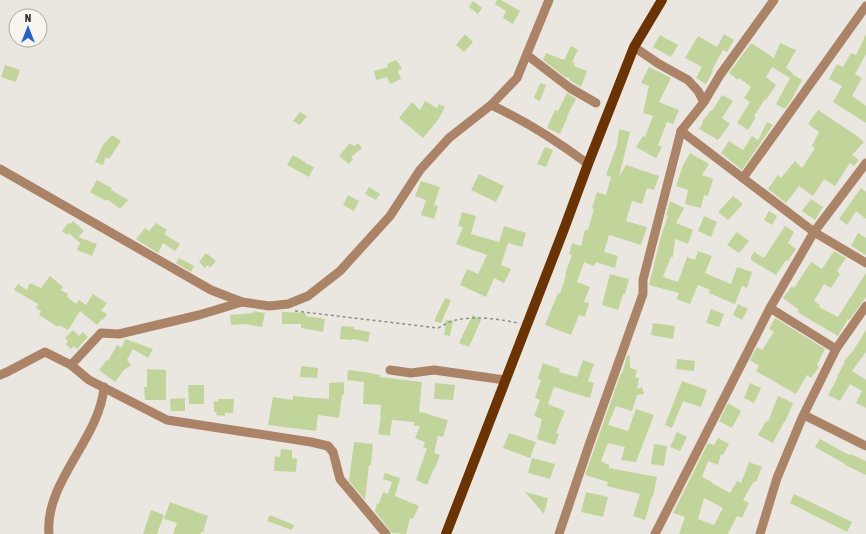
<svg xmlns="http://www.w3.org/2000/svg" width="866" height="534" font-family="'Asap Condensed',sans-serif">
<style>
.building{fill:#c1d59a;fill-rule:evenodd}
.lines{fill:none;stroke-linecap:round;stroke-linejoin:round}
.path{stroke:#8f8d88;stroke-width:1.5;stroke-dasharray:3 3;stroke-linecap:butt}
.minor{stroke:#ab8367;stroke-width:9}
.major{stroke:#6a3300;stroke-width:10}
</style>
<rect width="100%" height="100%" fill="#eae7e0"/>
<g class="building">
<polygon points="497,0 501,0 520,11 513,24 503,18 506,11 495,4"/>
<polygon points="473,1 482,8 478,14 469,7"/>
<polygon points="465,34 473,42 464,52 456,45"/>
<polygon points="724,34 734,40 727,52 723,50 712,70 713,71 706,84 696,78 702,67 685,58 698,36 717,47"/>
<polygon points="866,34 866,54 855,74 862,78 852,96 866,106 866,123 833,102 842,86 829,79 837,64 843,67 851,53 856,55"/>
<polygon points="660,35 678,45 671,57 653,47"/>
<polygon points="751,43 774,58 780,43 796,50 786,68 793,73 792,74 802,80 792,99 785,109 776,104 790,78 772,67 766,77 776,85 766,100 765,99 754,116 756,117 748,130 737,123 750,102 744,98 751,87 739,78 738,80 729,73"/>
<polygon points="571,46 578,50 572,62 575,63 574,66 587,71 581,87 569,80 570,78 565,77 543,60 546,53 564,60"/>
<polygon points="396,60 402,68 398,71 401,79 390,84 387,77 376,80 374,71 388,67 387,64"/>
<polygon points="5,65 20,70 16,82 1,77"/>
<polygon points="649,67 671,78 659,102 679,110 673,124 667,122 658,145 662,147 656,158 636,147 643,136 645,137 653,116 643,113 649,86 641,83"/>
<polygon points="540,83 546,85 540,101 534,98"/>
<polygon points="567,93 576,99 567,116 568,116 560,134 547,128 555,110 558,111"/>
<polygon points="722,95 733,101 722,118 730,124 718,140 699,129 703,123 702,122 711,110 712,111"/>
<polygon points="425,101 437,108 439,104 445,107 438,120 423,138 399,118 412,102 420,110"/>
<polygon points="818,110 857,136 864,142 852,155 859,160 854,166 850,163 835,186 824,179 813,196 799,186 786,203 768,189 778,175 781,178 795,161 802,168 815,148 812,146 819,132 808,124"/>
<polygon points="300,112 307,116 300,125 293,121"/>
<polygon points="767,122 773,125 742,170 721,153 729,141 743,150 752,136 758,140"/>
<polygon points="619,129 630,132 619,177 626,165 659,176 654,190 647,188 642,204 632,201 626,221 647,227 641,245 609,235 604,252 618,256 615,268 596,262 594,266 584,262 577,282 590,287 584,302 589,303 585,317 579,315 571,335 545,325 558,293 560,294 566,275 565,274 572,255 569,254 572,243 581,246 585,230 588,230 594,209 592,208 597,192 606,195 611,177 606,175 617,145"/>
<polygon points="112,135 121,141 109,159 106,157 103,165 95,162 103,145"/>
<polygon points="350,143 354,146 358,143 362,148 351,157 353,159 349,164 339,156"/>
<polygon points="545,147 553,150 546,167 537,164"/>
<polygon points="690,153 709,164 702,175 713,179 708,196 704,195 701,208 685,204 688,190 676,186 683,165"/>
<polygon points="293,155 305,162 305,163 314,167 309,177 287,165"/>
<polygon points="479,174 504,186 496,202 471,190"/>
<polygon points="97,180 112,188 111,190 128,200 120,209 107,199 106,201 90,192"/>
<polygon points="421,181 440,187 434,205 438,206 434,219 421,215 426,200 415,196"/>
<polygon points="369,187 380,194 376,200 365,194"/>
<polygon points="861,188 866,192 866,219 856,211 847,225 839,219"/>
<polygon points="348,195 359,201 354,211 343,205"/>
<polygon points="733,196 743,204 728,220 718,212"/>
<polygon points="811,199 823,207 815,220 802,211"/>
<polygon points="670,201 684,208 676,223 693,230 688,244 675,239 673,257 671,257 663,277 678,282 687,257 695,260 698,251 712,256 705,273 731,284 737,267 752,272 747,288 742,286 735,304 709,293 710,290 698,285 690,304 676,299 679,293 649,285 661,236 668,216 666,215"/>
<polygon points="769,211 777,216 772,225 764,220"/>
<polygon points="462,212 476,216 471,234 499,242 504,226 526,233 522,247 508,243 501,265 511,269 504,283 494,278 486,297 460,285 467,269 478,274 487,255 456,244 463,227 458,226"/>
<polygon points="704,216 717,222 711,237 698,231"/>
<polygon points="73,221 84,231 78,237 97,244 92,256 77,250 80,243 69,233 68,235 62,231 68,223 70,224"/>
<polygon points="156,223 167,230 164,234 180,244 175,251 163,243 158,253 136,239 145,228 149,231"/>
<polygon points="785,226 794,232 788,243 796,249 788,261 786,260 776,275 751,260 751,257 754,252 764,258"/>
<polygon points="737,232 749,241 739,253 727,245"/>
<polygon points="858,233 866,238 866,255 851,246"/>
<polygon points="834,251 846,258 837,271 840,274 831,288 824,284 814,301 820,305 819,307 838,317 866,273 866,297 849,320 848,319 838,336 797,312 799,310 783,298 792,286 794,288 811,262 822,269"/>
<polygon points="206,253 216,261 210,268 207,265 205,268 199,262"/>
<polygon points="179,258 194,266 191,272 176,263"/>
<polygon points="610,274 629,279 625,294 623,294 618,310 602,305"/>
<polygon points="50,276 63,287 61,290 68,294 67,297 76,304 79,300 86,305 93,294 107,303 101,311 107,314 103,320 102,319 97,325 80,311 68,330 59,325 58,327 39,315 41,311 36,308 38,304 14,290 18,284 27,290 30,283 41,288"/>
<polygon points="445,298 451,300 441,323 434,321"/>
<polygon points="738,304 748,309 742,320 733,315"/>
<polygon points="711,309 724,314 719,327 706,323"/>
<polygon points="253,311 265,313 262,327 244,324 231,325 230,315 253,313"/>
<polygon points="282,312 306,313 306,316 325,319 323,332 301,328 301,324 282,324"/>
<polygon points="473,315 481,320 469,347 459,343 465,330"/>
<polygon points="775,318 825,349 817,365 819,367 811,378 807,375 796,394 756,371 759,366 750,360 757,347 762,350 774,332 769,329"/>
<polygon points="446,320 453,321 450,336 444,335"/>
<polygon points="653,323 675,326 673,339 651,335"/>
<polygon points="341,326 354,327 353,329 370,332 368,342 353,339 352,340 340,339"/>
<polygon points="73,330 79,336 83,332 88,337 77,349 74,346 71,349 66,344 68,341 65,338"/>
<polygon points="866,330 866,352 852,371 866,380 866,408 856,403 862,391 850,384 840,401 828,395 838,377 837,376 845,362 844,361 853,351"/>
<polygon points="125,339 153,349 148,358 133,349 127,360 131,365 124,370 115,382 99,370 107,360 108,361 117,345 122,348"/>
<polygon points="627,356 630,356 630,368 637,370 635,377 639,378 637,389 642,387 644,394 637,395 632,411 616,406 608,425 628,431 636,409 654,415 636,462 621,460 625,447 608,443 601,461 609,465 609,468 657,477 653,497 652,496 645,520 633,516 640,494 607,486 608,482 585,475 621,373 622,374"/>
<polygon points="677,359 695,361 694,371 676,369"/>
<polygon points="583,360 594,364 588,381 594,383 590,398 554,387 548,404 565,411 556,433 559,434 555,445 537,439 542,419 534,416 540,400 535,398 541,380 538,379 543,363 560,369 559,372 577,377"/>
<polygon points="301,366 318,368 317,378 300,377"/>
<polygon points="147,369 166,370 166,400 145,400 144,387 147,387"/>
<polygon points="348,370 365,372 380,375 380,377 422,382 419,412 427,413 427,414 448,420 443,437 438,436 434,453 440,455 435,468 434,468 427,485 416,480 427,448 423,448 425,442 415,438 420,426 414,426 414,422 392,420 390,436 378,434 381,417 380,417 381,405 363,404 364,382 347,380"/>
<polygon points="682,381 707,390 701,407 683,401 672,428 665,425"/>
<polygon points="344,382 344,395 342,395 339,418 318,415 316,431 268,425 273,397 293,400 293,396 329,399 329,383"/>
<polygon points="435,383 455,385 453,400 434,399"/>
<polygon points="750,383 761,388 754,403 744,398"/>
<polygon points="188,385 204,385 204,404 189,404"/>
<polygon points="778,396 793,403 785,422 784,422 773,443 758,435 766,421 768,422"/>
<polygon points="185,398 185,411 171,411 170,399"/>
<polygon points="218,399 234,399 233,413 225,413 225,416 216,415 217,412 214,412 214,401 218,402"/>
<polygon points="728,403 741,411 732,428 719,421"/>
<polygon points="677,432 687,437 680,451 670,447"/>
<polygon points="509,433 536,442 530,458 503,448"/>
<path d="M718,438L729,444L723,455L721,454L718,465L708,461L702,477L712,482V483L730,493L737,481L741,483L749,462L762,467L756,482L754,481L743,500L749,503L742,518L737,516L728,534H679L685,517L673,513L708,443L714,445ZM704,498L723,508L714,525L698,519Z"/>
<polygon points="820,439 849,455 850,454 866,461 866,475 845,465 845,464 815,447"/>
<polygon points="354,442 373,444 371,465 369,465 365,500 349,481"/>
<polygon points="654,444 667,446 664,466 651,464"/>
<polygon points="281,449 292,450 292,458 297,459 296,472 274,471 275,456 280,457"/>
<polygon points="532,458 555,464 550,479 528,473"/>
<polygon points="385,473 400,478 395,496 419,506 413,519 410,518 406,534 392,533 375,511 377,503 379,504 383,492 388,494 392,482 383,479"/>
<polygon points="525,492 548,498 544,514"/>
<polygon points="586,492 608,497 603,517 581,512"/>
<polygon points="794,494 852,522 847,532 790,503"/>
<polygon points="170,502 208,516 203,532 201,532 201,534 173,534 177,523 164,519"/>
<polygon points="151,510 164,515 157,534 143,534"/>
<polygon points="270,515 294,525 292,530 267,521"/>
</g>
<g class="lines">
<path class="path" d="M295,311L438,328C443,326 447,322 452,321C473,315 498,319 518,323"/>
<g class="minor">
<polyline points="634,47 659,64 688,80 698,91 704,102"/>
<polyline points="527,55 570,88 596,103"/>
<path d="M491,105C526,121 557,141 588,164"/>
<polyline points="681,131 814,232 866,263"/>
<polyline points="0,169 211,290 242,302 269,306 288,304 308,296 340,271 390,216 420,170 449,138 491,105 517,78 549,0"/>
<polyline points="743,178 866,6"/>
<polyline points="770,308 836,349"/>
<polyline points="71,365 89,380 167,420 311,442 328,446 333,452 340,479 386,534"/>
<polyline points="390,370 411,373 434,370 505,380"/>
<polyline points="0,375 7,372 45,352 71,365 101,333 119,334 199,315 242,302"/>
<polyline points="804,415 866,446"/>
<path d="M49,534C44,483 100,438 104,387"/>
<polyline points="559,534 589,445 643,294 643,280 681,131 704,102 720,75 774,0"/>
<polyline points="655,534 770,308 814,232 866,163"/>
<polyline points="760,534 777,478 802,418 836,349 866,306"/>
</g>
<polyline class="major" points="446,534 564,229 588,164 634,47 662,0"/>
</g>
<g transform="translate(28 28)"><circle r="19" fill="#f7f5ee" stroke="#a7a6a0"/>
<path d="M0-3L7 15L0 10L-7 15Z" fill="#2160cc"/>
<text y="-6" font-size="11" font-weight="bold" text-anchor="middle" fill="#302f2c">N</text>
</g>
</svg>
